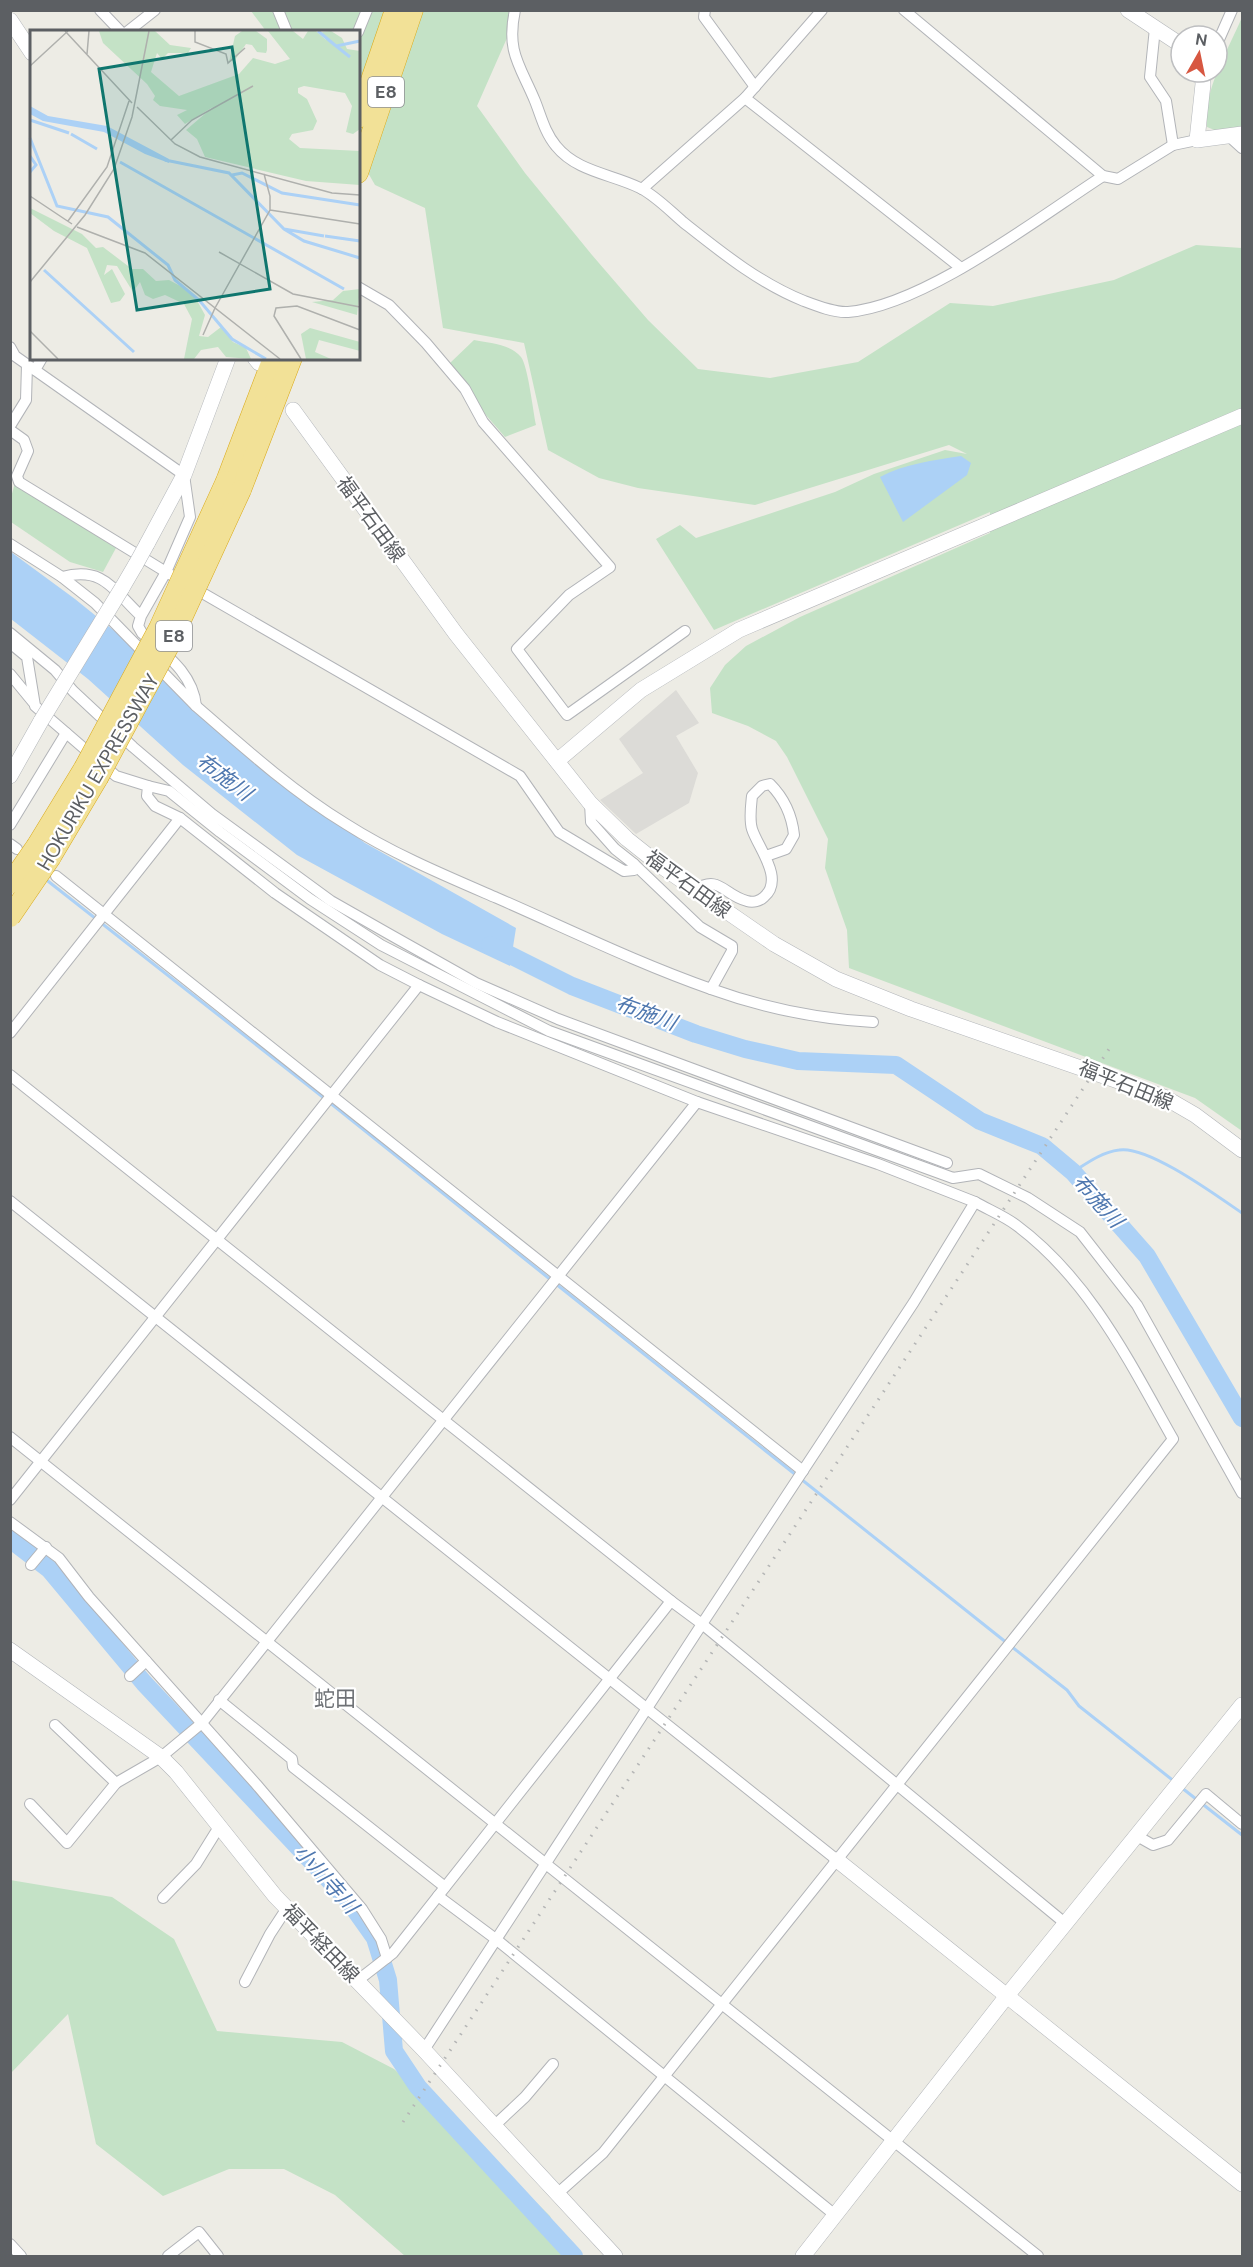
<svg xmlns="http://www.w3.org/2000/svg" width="1253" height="2267" font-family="'DM Sans','Noto Sans JP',sans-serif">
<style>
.industrial{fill:#dcdbd7}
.green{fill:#c4e2c6}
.water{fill:#acd1f6}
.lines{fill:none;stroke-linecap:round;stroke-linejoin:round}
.stream{stroke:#acd1f6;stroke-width:3}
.river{stroke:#acd1f6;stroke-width:18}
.street-casing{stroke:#b2b4b8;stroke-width:12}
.secondary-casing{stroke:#b3b6ba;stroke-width:16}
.highway-casing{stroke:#daaa18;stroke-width:21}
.street{stroke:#fff;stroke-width:10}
.secondary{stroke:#fff;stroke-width:15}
.highway{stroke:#f2e197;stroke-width:20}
.rail{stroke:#b4b5b5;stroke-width:3;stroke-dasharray:1.5 8;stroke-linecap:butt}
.secondary-bridge-casing{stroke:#b3b6ba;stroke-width:16;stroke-linecap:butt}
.highway-bridge-casing{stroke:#daaa18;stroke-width:21;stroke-linecap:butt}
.secondary-bridge{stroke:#fff;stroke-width:15}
.highway-bridge{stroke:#f2e197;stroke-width:20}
.labels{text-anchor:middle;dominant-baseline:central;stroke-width:4.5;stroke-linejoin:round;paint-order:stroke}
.shield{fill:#fff;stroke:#8d8f92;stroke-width:1.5}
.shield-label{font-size:18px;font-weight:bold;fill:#5c5f63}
.street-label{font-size:20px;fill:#5c5f63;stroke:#fff}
.water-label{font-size:21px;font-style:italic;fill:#4e77af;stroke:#fff}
.neighbourhood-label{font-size:21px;fill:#6e7175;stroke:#fff}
.inset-river{fill:none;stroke:#acd1f6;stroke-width:3}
.inset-road{fill:none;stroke:#afb0ad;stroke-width:1.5}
.view{fill:#0f766e;fill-opacity:0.15;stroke:#0f766e;stroke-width:3}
.inset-edge{fill:none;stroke:#5c5f63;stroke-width:3}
</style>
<rect width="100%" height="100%" fill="#edece5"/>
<polygon class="industrial" points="676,690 699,723 676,736 698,773 689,803 636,834 600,800 643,773 619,739"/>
<g class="green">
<polygon points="251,11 519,11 477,106 525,173 592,255 648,320 698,369 770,378 858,362 950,303 993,306 1114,280 1196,245 1242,248 1242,1131 1195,1098 849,968 847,930 825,868 828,839 787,757 776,741 748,726 712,713 710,688 725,665 746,646 800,617 990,533 990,512 714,630 656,539 680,525 696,538 835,492 874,474 945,450 967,454 949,445 755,505 638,488 599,478 548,450 524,343 443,328 425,208 375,185 359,157 358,32 266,31"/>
<path d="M1242,17V127L1217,131L1207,127C1203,89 1228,51 1242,17Z"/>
<path d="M474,340C488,343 511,344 521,357C528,366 533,411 536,425L505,437L485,414L450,363Z"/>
<polygon points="15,483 116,548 103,572 70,562 11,522 11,497"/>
<polygon points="10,1880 112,1897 174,1939 217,2031 342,2042 394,2069 478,2145 550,2216 568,2256 405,2256 335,2195 284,2169 229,2169 163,2196 96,2144 68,2014 11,2073"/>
</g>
<g class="water">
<path d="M961,456L971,463L967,475L903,522L880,477C904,464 934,460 961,456Z"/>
<polygon points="11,552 75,599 185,688 242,751 365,843 516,928 510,966 442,934 297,855 183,765 88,679 11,619"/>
</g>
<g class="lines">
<g class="stream">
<polyline points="44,878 324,1098"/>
<polyline points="329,1102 551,1280"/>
<path d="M1073,1172C1087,1163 1102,1152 1119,1150C1148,1145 1217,1196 1242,1213"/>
<polyline points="556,1284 1007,1643"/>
<polyline points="1012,1647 1067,1690 1079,1706 1175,1782"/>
<polyline points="1182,1788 1242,1835"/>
</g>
<g class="river">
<polyline points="490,945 572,986 696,1034 745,1049 798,1061 896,1065 980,1121 1042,1146 1073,1172 1147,1256 1242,1418"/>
<polyline points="10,1539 49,1569 144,1683 348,1900 375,1938 388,1980 394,2051 418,2087 574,2256"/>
</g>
<defs>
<g id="street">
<polyline points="100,10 121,32"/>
<polyline points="278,10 287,32"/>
<path d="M515,10C506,52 520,65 535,101C541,116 545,133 556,146C577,172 612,174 640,188C656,196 670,211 683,222C721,252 759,283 804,301C817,306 835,313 848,312C924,306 1038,218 1103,176"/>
<polyline points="705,10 704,17 755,87"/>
<polyline points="904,10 1103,176 1118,179 1173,145 1197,140"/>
<polyline points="1155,28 1150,77 1166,101 1173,145"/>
<polyline points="127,32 155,10"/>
<polyline points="358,32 367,10"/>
<polyline points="1217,44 1232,10"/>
<polyline points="745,98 961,268"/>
<polyline points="1231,138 1242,148"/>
<polyline points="642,189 745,98 822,10"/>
<polyline points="358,287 389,305 426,343 465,389 483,422 610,567 569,595 517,649 567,715 685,631"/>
<polyline points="10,347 15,356 184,475 190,517 166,572 520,776 559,832 624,871 634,870 634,864 615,849 591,822 590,803"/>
<polyline points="35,370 42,358"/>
<polyline points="10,426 26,400 27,365"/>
<path d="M10,430L24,440L28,451L17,476L19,482L166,572L141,616C113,590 104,566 62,577L95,603L196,706C193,673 165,654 142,633L138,626L141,616"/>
<polyline points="10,544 62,577"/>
<polyline points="10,633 55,670 73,691 133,747 212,814 331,901 389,934 476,983 558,1019 947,1163"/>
<polyline points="10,643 27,657 35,706 116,776 148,786 147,796 155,806 180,818 275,893 380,965 419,985 10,1500"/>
<polyline points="10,674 33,702"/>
<path d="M196,706C243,747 292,791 346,824C393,854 446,876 497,898C568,929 637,963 711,989L732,951V946L700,927L634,864"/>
<polyline points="148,786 169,791 220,832 310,899 381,945 549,1031 953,1178 979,1174 1028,1198 1080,1232 1137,1305 1242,1493"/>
<polyline points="10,825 66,733"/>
<polyline points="10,844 17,849"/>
<polyline points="56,876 803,1471"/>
<path d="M694,890C720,874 723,895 747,901C753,903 760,901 764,897C785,879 758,848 752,829C749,819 751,806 752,796L762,786L770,784C784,798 792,816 794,835L786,849L766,856"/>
<polyline points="419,985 497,1022 697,1102"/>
<path d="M711,989C764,1008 816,1019 873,1022"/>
<polyline points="10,1033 180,818"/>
<polyline points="10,1075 671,1601"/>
<polyline points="10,1201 837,1860"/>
<polyline points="10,1437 1038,2256"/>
<polyline points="10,1522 59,1558 89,1597 256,1784 362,1909 381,1939 387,1958"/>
<polyline points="31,1565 46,1547"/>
<polyline points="130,1676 146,1661"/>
<polyline points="219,1700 292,1759 293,1767 445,1887"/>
<polyline points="55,1725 116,1783 161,1757 202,1723 697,1102 878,1164 975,1202"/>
<polyline points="30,1804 67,1843 116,1783"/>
<polyline points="1137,1836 1153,1845 1168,1840 1206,1794 1242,1824"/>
<polyline points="438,1896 497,1940 835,2215"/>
<polyline points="163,1898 196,1864 219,1827"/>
<path d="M357,1981L393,1953L671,1601L702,1624L914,1302L975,1202C989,1210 1004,1216 1016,1225C1089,1279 1129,1361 1173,1439L603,2153L557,2194"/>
<polyline points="245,1982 270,1934 287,1908"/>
<polyline points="424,2050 702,1624 1066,1924"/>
<polyline points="494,2126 525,2097 553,2064"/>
<polyline points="10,2244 21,2256"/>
<polyline points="168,2256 199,2232 218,2256"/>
</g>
<g id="secondary">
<polyline points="1128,10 1181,45"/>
<polyline points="10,20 32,53"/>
<polyline points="1202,72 1203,84 1197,140 1242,134"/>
<polyline points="255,358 259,363"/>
<polyline points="293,410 456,634 590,803 627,839 661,866 774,944 836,979 911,1009 1164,1097 1195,1115 1242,1150"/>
<polyline points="147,544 184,475 228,358"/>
<polyline points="122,588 136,564"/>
<polyline points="557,761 641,690 739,630 1242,416"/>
<polyline points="10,776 41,721"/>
<polyline points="10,1650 161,1757 176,1772 275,1896 424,2050 615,2256"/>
<polyline points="837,1860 1242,2184"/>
<polyline points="803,2256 1014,1987 1242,1705"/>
</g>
<g id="highway">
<polyline points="358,118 395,10"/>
<polyline points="358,173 413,10"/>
<polyline points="226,481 273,358"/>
<polyline points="241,490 292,358"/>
<polyline points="37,845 84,768"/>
<polyline points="51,857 98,778"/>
</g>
</defs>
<use href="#street" class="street-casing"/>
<use href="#secondary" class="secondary-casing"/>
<use href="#highway" class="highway-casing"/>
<use href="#street" class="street"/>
<use href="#secondary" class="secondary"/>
<use href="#highway" class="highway"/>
<polyline class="rail" points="403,2122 1113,1043"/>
<defs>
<g id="secondary-bridge">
<polyline points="136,564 147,544"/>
<polyline points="41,721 122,588"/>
</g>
<g id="highway-bridge">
<polyline points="84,768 159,628 226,481"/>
<polyline points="98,778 170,644 241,490"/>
<polyline points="10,884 37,845"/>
<polyline points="10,917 51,857"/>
</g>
</defs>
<use href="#secondary-bridge" class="secondary-bridge-casing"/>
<use href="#highway-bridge" class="highway-bridge-casing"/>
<use href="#secondary-bridge" class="secondary-bridge"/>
<use href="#highway-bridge" class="highway-bridge"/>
</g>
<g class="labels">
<g class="shield">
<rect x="368" y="77" width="36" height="30" rx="4.5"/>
<rect x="156" y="621" width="36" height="30" rx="4.5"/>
</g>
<g class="shield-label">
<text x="386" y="92">E8</text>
<text x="174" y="636">E8</text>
</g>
<g class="street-label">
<text transform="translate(371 519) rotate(54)">福平石田線</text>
<text transform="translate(98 772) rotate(-60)">HOKURIKU EXPRESSWAY</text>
<text transform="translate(688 884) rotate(36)">福平石田線</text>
<text transform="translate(1126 1085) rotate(22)">福平石田線</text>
<text transform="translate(321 1943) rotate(46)">福平経田線</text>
</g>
<g class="water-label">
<text transform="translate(224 777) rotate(37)">布施川</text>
<text transform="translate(646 1013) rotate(20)">布施川</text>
<text transform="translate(1098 1201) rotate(48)">布施川</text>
<text transform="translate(326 1879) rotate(48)">小川寺川</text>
</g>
<g class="neighbourhood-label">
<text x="335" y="1699">蛇田</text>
</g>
</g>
<g transform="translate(30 30)">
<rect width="330" height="330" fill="#edece5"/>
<path d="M69,1H125L140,15L161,18L158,23H138L132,29L127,23L121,42L149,66L209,44L223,28L245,34L260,29L238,1H263L273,9L278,1H286L296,10L292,2L301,1L312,8L317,19L330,21V99L323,104L316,102L322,76L315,63L274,56L268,58V63L277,69L287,91L283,100L262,104L259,109L270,118L330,121V155L276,151L175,127L167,109L156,100L183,77L155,94L147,85L167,75L157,80L130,76L123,70L125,66L117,54L73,13ZM212,1H226L237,9V20L236,23L227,22L222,15L216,14L205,30L199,32L205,6ZM0,178L52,204L66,218L73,217L102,239H113L126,251L139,250L156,259L164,265L175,285L169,306L178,307L191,297L203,312L216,318L221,329L196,327L188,317L171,320L164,329H154L162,289L154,274L135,265L123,269L115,265L110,252L103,262L87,236L77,235L74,245L82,239L95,264L90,271L81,273L57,218L24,201L0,183ZM330,259L327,285L282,272L303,270L313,261ZM280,298L330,312V321L289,310L285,322L301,329H276L271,304Z" fill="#c4e2c6"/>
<path d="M0,76L18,86L77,96L139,129V133L115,124L74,102L13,91L0,84Z" fill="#acd1f6"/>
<path class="inset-river" d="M288,1L306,16M320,27L306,16L330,11M0,90L39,103M41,104L67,119M0,108L27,176L78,187L138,235L145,250L169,270L202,309L236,329M0,126L6,135L0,142M135,130L199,143L254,199L274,211L330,228M90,132L314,259M202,145L212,143L252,163L330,175M254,199L294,206M295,206L330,211M14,240L104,322"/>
<path class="inset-road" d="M35,1L102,73M165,1V12L196,24L198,33L215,18M57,24L59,1M0,36L38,1M107,77L145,114L170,127L302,163L330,165M141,110L162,90L223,56M0,166L42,194M240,180L330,194M38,191L77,137L99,71M47,197L115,223L250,329M189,222L263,264L330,277M0,252L55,185L84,139L102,87L119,1M185,278L240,180V166L234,144M0,301L28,329M173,305L185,278M271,329L244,286L246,278L267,276L330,300"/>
<path class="view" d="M202,17L240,259L107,280L69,39Z"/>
<rect width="330" height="330" class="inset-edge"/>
</g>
<rect width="1253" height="2267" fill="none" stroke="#5c5f63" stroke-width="24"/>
<g transform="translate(1199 54) rotate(9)"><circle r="28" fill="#ffffff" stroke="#bebfc1" stroke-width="1.5"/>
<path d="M0-4.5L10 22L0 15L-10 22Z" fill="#d75741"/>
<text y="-9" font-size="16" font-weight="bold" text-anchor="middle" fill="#5c5f63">N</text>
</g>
</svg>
